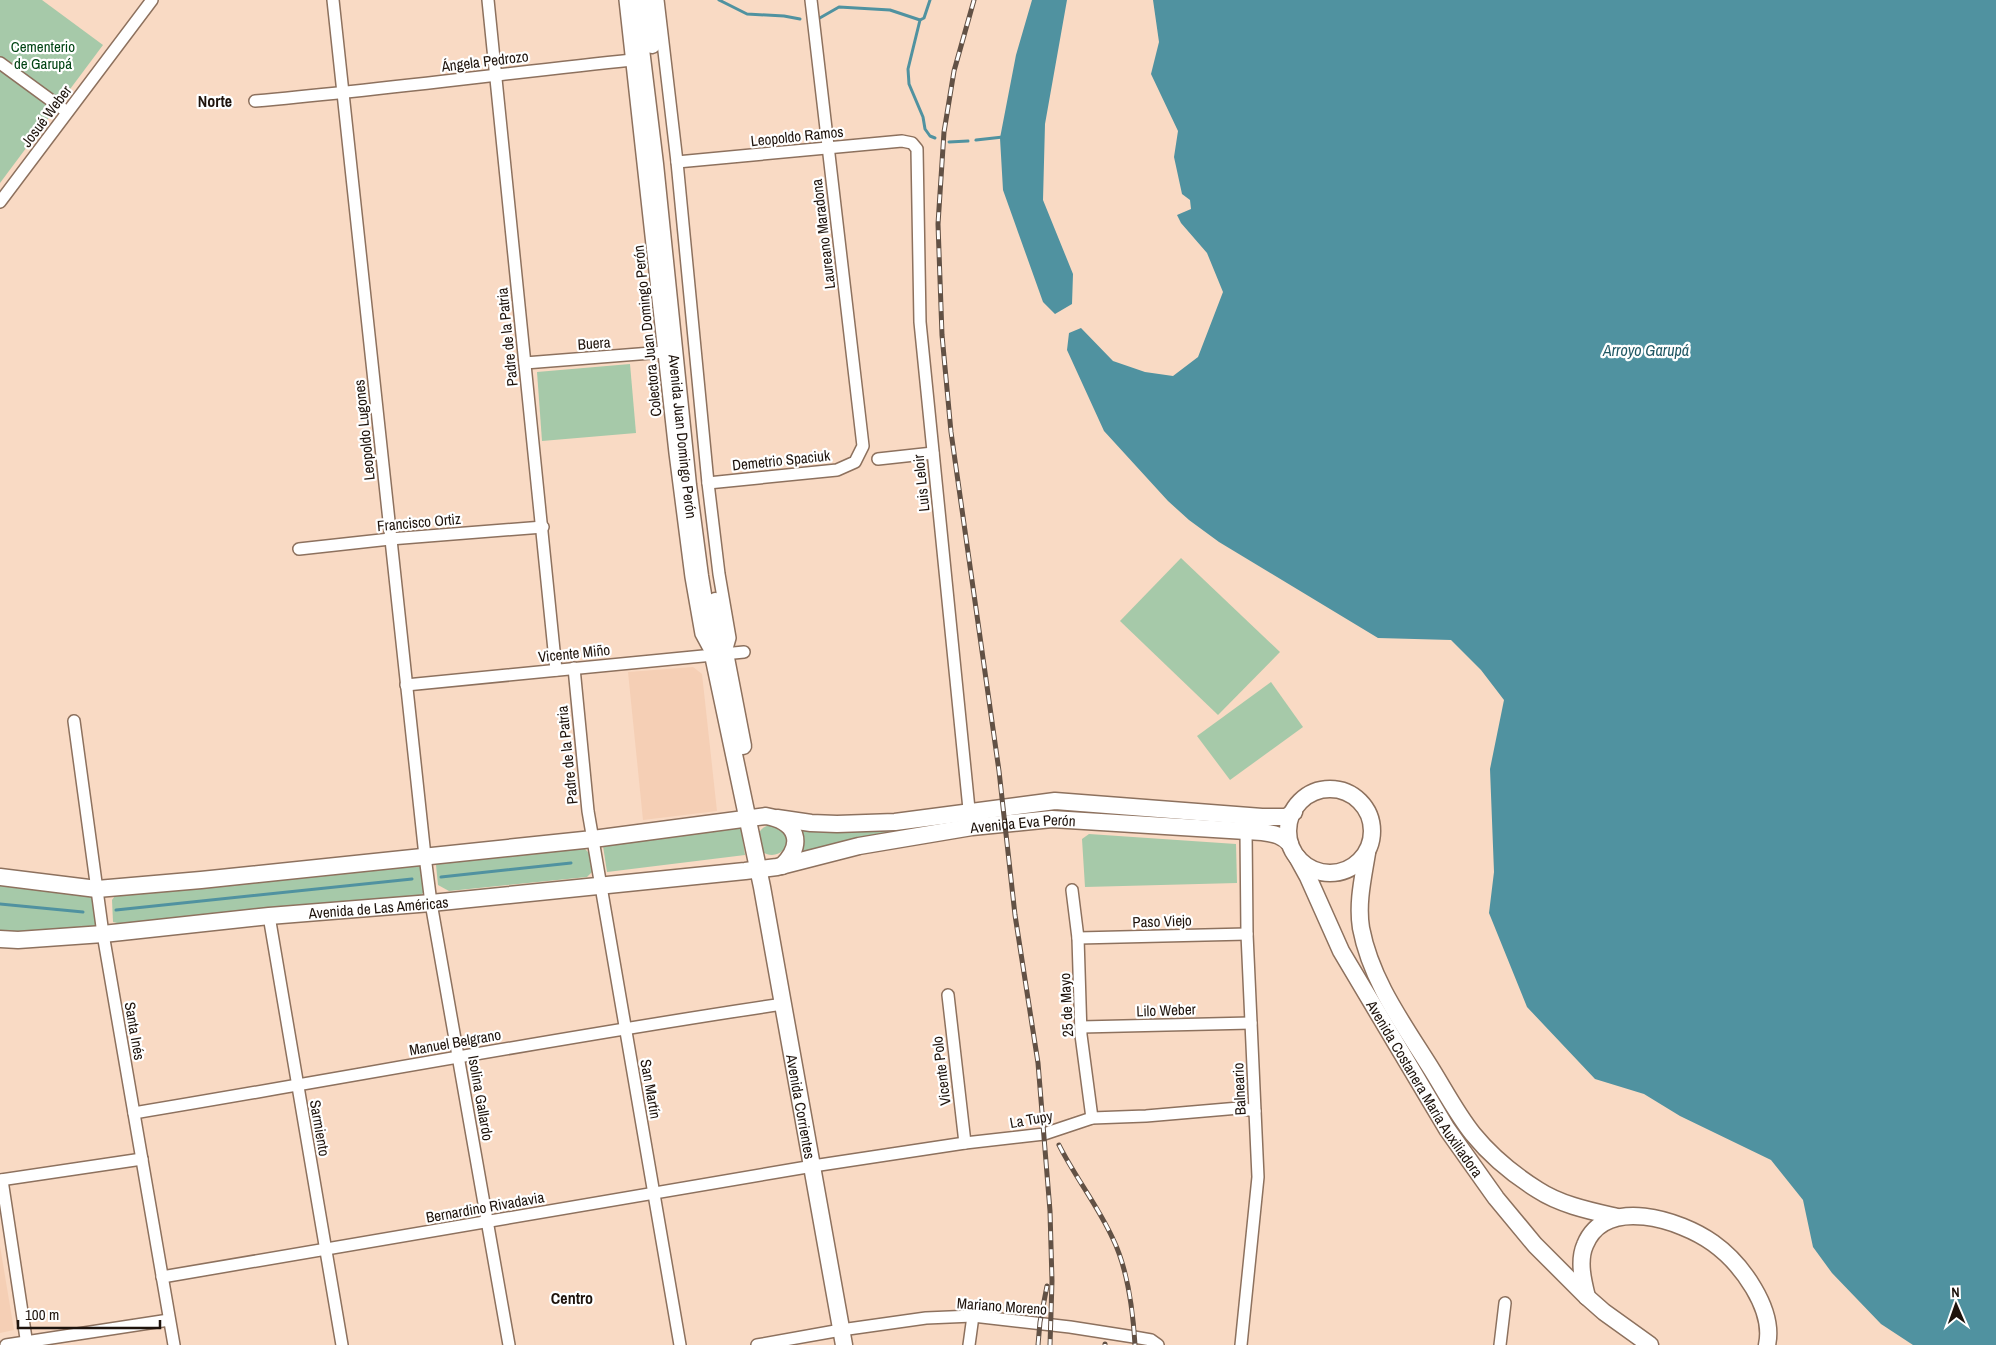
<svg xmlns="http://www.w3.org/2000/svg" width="1996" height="1345" font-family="'Archivo Narrow',sans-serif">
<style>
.built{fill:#f5cfb5}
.green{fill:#a6c9a9}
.water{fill:#5092a0}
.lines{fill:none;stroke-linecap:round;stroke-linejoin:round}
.stream{stroke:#5092a0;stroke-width:3}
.minor-casing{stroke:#8d715e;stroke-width:14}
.secondary-casing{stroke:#8d715e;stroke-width:19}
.minor{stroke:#fff;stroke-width:11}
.secondary{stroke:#fff;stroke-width:16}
.rail-casing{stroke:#625145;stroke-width:5}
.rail{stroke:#fff;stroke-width:3;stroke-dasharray:9;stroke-linecap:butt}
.labels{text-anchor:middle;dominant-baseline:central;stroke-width:4.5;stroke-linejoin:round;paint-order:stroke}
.park-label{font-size:15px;fill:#004313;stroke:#fff}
.street-label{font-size:15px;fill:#1e130c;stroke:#fff}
.neighbourhood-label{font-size:16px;font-weight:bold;fill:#1e130c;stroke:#fff}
.water-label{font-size:16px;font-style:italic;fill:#215864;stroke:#fff}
</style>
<rect width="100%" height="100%" fill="#f9dac4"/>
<g class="built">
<polygon points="693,667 702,674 717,811 643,820 628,672"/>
<polygon points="0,1246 14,1330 0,1333"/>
</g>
<g class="green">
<polygon points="0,0 42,0 103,45 0,183"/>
<polygon points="630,364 636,433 542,441 537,372"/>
<polygon points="1181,558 1280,652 1218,715 1120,621"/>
<polygon points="1271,682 1303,727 1230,780 1197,736"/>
<polygon points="944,821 945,827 798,852 795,826"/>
<circle cx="772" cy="840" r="15"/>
<polygon points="741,826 745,855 607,872 603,846"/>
<polygon points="1089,834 1236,844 1237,883 1085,887 1082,839"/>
<polygon points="583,847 589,853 592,872 587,877 449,891 438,885 436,865 442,859"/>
<polygon points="413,864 424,868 428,888 420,896 125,925 113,922 112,900 117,893"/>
<polygon points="0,885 88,893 95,899 97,923 92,929 7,935 0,931"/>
</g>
<g class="water">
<polygon points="1032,0 1067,0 1045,124 1043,200 1073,274 1072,304 1055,314 1043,302 1003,190 1000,138 1016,55"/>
<polygon points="1153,0 1996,0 1996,1345 1913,1345 1881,1324 1832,1273 1813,1247 1803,1200 1771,1160 1680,1116 1644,1094 1595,1079 1527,1007 1489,913 1494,872 1490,769 1504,700 1481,670 1451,640 1378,638 1219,542 1189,520 1168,501 1104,431 1067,350 1069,333 1081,328 1113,361 1145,372 1173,376 1198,357 1223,292 1207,253 1181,223 1177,215 1191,209 1190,200 1182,194 1174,157 1178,131 1151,74 1159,42"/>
</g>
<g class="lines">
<g class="stream">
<polyline points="719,0 747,14 784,16 800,19"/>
<polyline points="818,19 839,7 890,10 920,20 908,69 909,84 923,117 925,129 930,136 935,138"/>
<polyline points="920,20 924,18 930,0"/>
<polyline points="976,140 1003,137"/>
<polyline points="949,142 968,141"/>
<polyline points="441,877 571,863"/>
<polyline points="0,904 83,912"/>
<polyline points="116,910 412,879"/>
</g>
<defs>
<g id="minor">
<polyline points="333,0 425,856 431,903 509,1345"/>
<polyline points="488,0 556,670"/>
<polyline points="625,0 675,453 691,577 701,634 708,647"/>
<polyline points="658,0 677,162 708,483 719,574 730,638 726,652"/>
<polyline points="0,63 67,112"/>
<path d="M255,101C381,90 506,73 632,60"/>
<polyline points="677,162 902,141 912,143 917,149 920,322 970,819"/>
<polyline points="0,202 152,0"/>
<polyline points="525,363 664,352"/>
<polyline points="878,459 933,453"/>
<polyline points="708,483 837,470 855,462 863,446 811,0"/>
<polyline points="299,549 390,539 543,527"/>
<polyline points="574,668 588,811 680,1345"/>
<polyline points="406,685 744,652"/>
<polyline points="74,721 103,934 174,1345"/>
<polyline points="1072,890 1078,938 1081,1035 1092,1118"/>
<polyline points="269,916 342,1345"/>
<polyline points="1078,938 1247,934"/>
<polyline points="948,995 965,1143"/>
<polyline points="1081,1027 1251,1023"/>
<path d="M134,1113C350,1077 566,1036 783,1004"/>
<polyline points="0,1180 142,1159"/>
<polyline points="2,1180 27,1345"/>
<polyline points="162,1277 813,1166 965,1143 1044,1134 1092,1118 1146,1116 1239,1108 1255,1111"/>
<polyline points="6,1345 169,1320"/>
<polyline points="757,1345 841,1330 926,1318 973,1316 1070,1327 1134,1337 1151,1340 1158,1345"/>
<polyline points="969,1345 973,1316"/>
<polyline points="1241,1345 1258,1177 1247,934 1246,831"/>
<polyline points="1500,1345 1505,1303"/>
</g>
<g id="secondary">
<path id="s1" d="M635,0L655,164L688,485L700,576L713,655L762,887L844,1345"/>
<polyline points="647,0 652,45"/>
<polyline points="715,601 743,746"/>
<circle cx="1330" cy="831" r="42"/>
<polyline points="777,818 811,823 837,824 895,822 1055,801 1262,817 1286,817 1294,812"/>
<path d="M1367,853C1363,878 1357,903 1361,928C1371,981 1404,1025 1432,1070C1445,1091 1457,1114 1473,1134C1491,1156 1514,1175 1538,1190C1561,1205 1591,1211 1617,1217"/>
<path id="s2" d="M1297,857L1308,877L1341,951L1447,1129L1496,1198L1535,1245L1587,1297L1604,1312L1650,1345"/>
<path d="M0,877L97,889L201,880L593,839L766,816C797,822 805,843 782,866"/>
<path id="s3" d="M0,939L18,940L103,934L269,916L431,903L745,871L777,867L859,846L972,827L1052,819L1262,832C1275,834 1282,835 1290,844"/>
<path d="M1587,1297C1583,1281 1578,1261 1585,1245C1605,1195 1681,1220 1713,1243C1741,1263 1775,1309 1767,1345"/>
</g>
</defs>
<use href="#minor" class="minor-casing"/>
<use href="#secondary" class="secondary-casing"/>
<use href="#minor" class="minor"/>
<use href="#secondary" class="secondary"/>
<defs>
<g id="rail">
<polyline points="974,0 954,71 944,132 938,224 942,335 951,432 999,771 1015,915 1038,1063 1050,1211 1052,1281 1050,1345"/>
<path d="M1059,1145C1075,1177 1098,1206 1113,1239C1128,1270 1133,1311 1135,1345"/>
<polyline points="1038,1345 1040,1322 1047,1286"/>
<polyline points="1105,1345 1105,1344"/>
</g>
</defs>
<use href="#rail" class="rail-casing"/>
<use href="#rail" class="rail"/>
</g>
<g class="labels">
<g class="park-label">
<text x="43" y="46">Cementerio<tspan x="43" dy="17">de Garupá</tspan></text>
</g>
<g class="street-label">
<text transform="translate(485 61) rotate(-7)">Ángela Pedrozo</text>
<text transform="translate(46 116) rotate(-53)">Josué Weber</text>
<text transform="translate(797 136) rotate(-6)">Leopoldo Ramos</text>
<text transform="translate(823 234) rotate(-97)">Laureano Maradona</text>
<text transform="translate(647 331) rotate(-96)">Colectora Juan Domingo Perón</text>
<text transform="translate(507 337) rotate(-96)">Padre de la Patria</text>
<text transform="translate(594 343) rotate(-4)">Buera</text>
<text transform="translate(364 430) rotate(-96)">Leopoldo Lugones</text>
<text stroke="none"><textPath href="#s1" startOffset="439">Avenida Juan Domingo Perón</textPath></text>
<text transform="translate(781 460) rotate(-6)">Demetrio Spaciuk</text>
<text transform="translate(921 483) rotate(-96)">Luis Leloir</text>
<text transform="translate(419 522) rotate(-5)">Francisco Ortiz</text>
<text transform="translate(574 653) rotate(-6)">Vicente Miño</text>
<text transform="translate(567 755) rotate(-96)">Padre de la Patria</text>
<text stroke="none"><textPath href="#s3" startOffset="1031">Avenida Eva Perón</textPath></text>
<text stroke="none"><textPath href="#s3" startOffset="380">Avenida de Las Américas</textPath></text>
<text transform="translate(1162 921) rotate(-2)">Paso Viejo</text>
<text transform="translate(1066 1005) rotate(-93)">25 de Mayo</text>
<text transform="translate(1166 1010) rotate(-2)">Lilo Weber</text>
<text transform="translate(135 1031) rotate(80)">Santa Inés</text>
<text transform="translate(455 1042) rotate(-10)">Manuel Belgrano</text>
<text transform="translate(941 1071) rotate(-97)">Vicente Polo</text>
<text stroke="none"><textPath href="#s2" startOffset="265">Avenida Costanera María Auxiliadora</textPath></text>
<text transform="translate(651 1089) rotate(80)">San Martín</text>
<text transform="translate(1239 1089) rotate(-93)">Balneario</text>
<text transform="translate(481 1098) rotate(80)">Isolina Gallardo</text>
<text stroke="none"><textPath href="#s1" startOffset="1120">Avenida Corrientes</textPath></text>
<text transform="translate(1031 1119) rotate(-10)">La Tupy</text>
<text transform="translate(320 1128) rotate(80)">Sarmiento</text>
<text transform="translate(485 1207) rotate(-10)">Bernardino Rivadavia</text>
<text transform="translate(1002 1306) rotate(4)">Mariano Moreno</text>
</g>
<g class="neighbourhood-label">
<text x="215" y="101">Norte</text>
<text x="572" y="1298">Centro</text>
</g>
<g class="water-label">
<text x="1646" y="350">Arroyo Garupá</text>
</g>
</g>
<g transform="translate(1956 1305) rotate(358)" stroke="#ffffff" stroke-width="4" paint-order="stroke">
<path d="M0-4L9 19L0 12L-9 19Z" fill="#1e130c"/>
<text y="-8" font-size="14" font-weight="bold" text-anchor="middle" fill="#1e130c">N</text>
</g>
<path d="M18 1320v8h142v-8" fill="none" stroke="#1e130c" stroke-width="2.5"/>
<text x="25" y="1320" font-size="15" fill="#1e130c" stroke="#ffffff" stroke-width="4" paint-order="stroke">100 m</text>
</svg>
